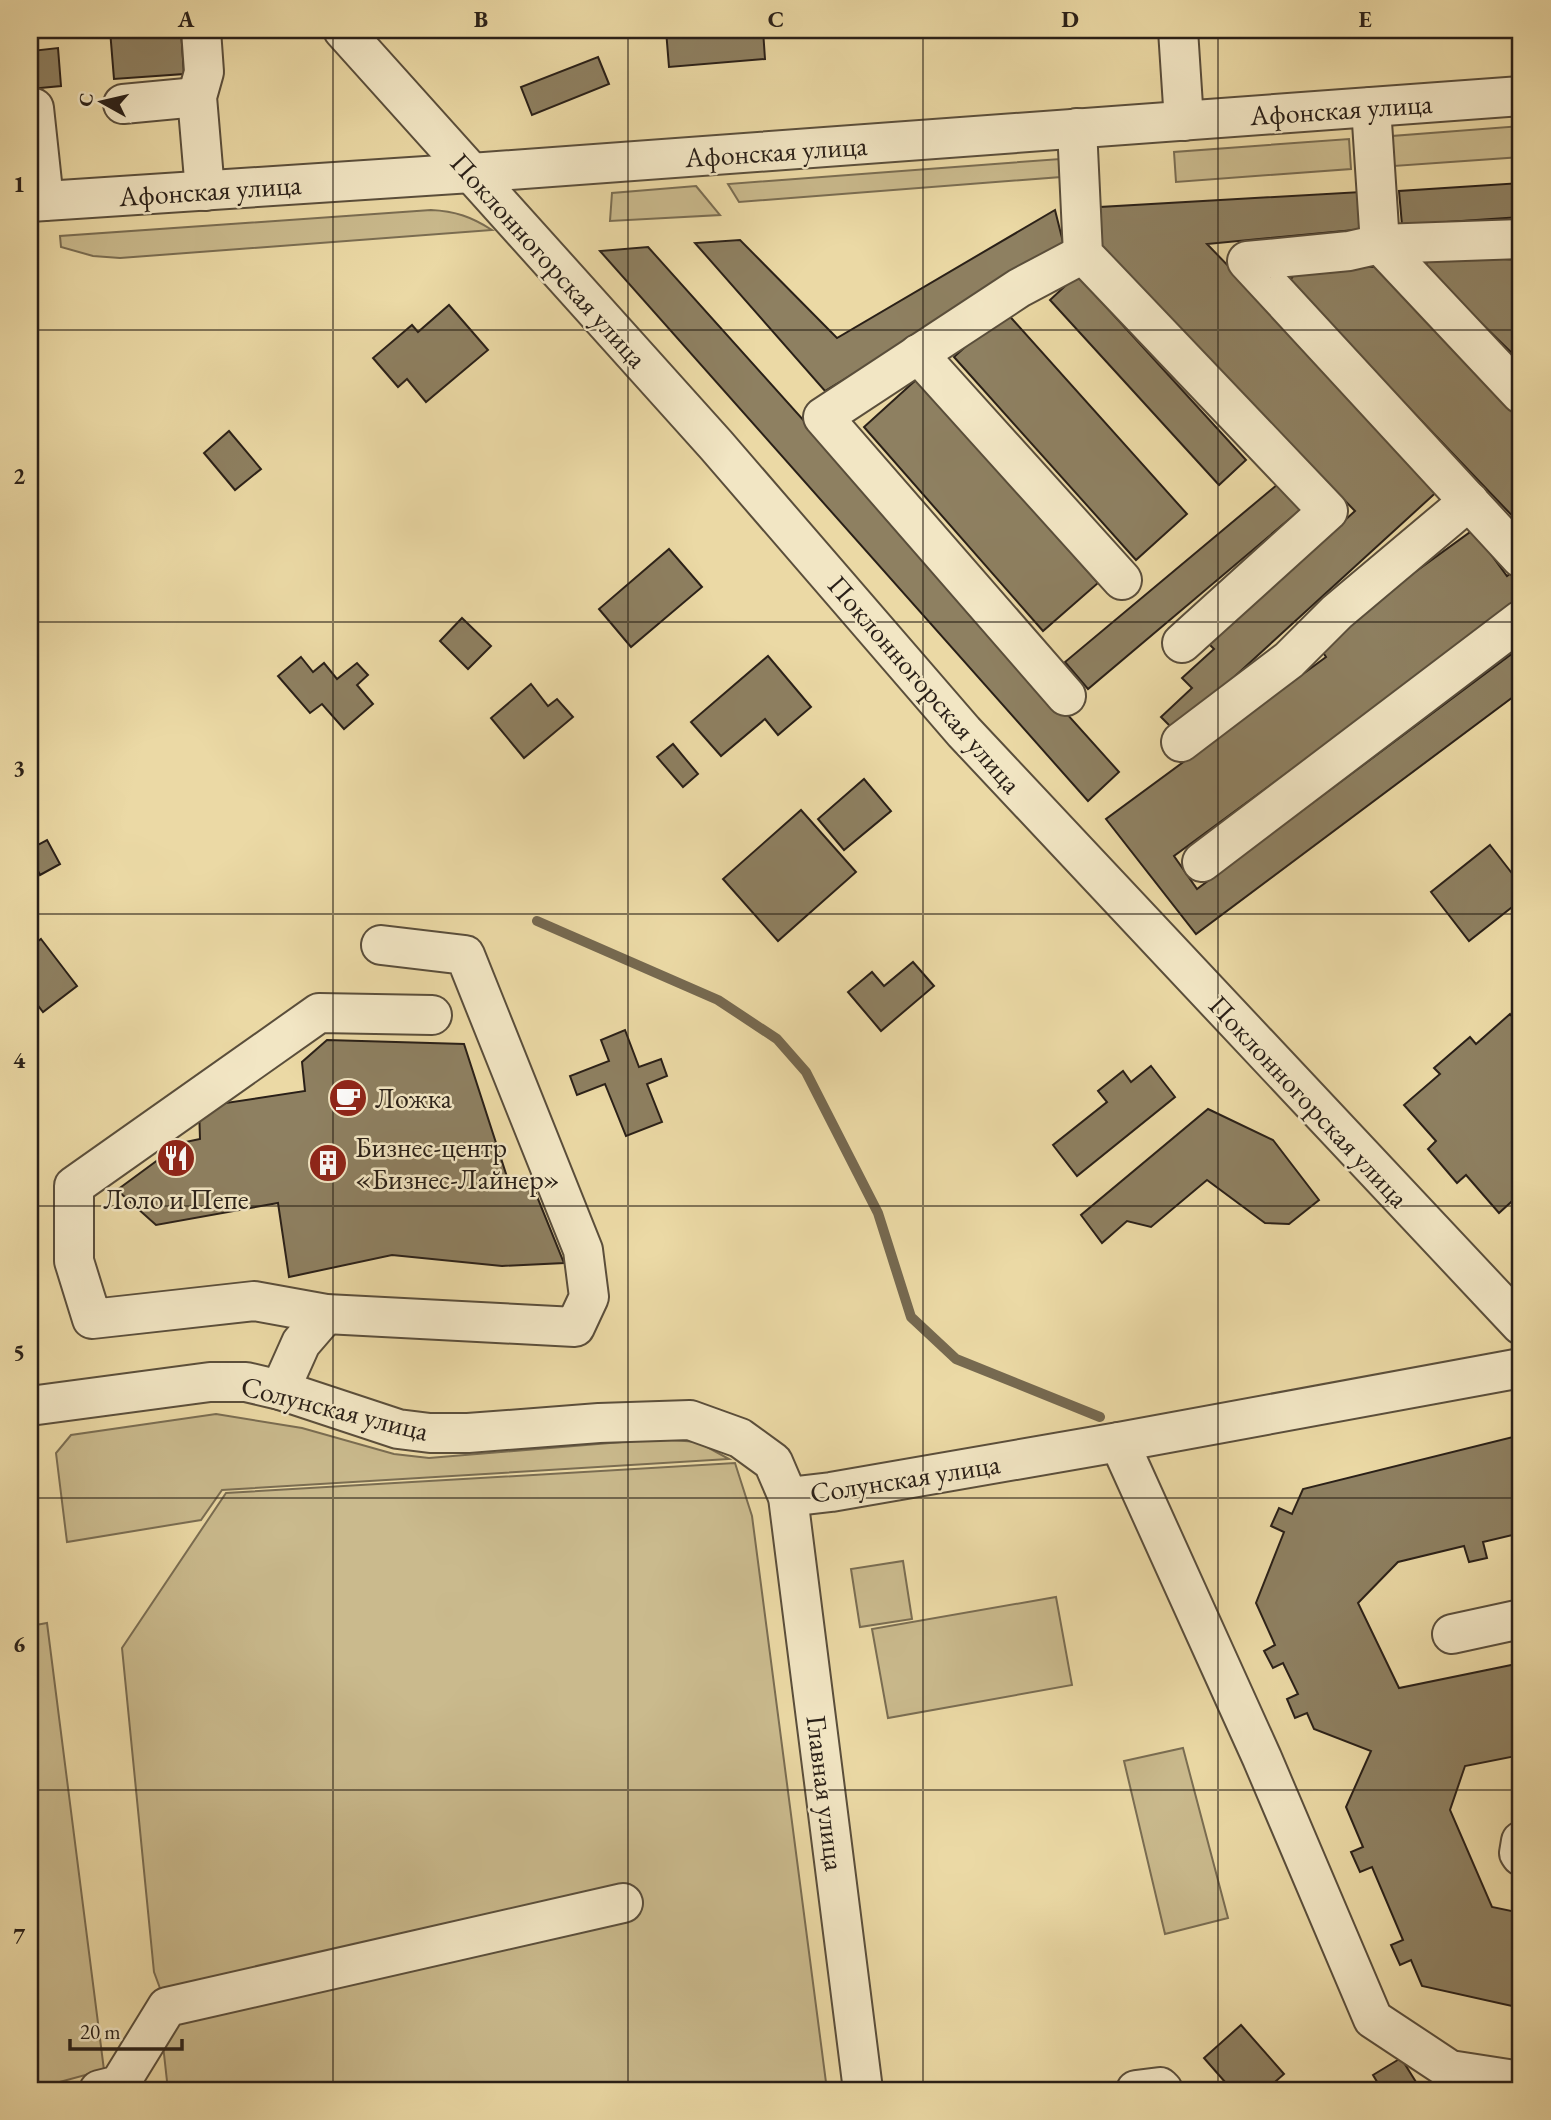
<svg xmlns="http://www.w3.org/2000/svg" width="1551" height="2120" font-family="'EB Garamond',serif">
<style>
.green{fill:#caba8d;stroke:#7a6d52;stroke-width:2}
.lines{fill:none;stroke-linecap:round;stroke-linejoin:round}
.stream{stroke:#766950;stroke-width:10}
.building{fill:#8e8061;stroke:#2a2018;stroke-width:2}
.minor-casing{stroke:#5a4e3b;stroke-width:42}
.minor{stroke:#f2e6c4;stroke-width:38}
.grid{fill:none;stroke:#2a2018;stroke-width:2;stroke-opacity:0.55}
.labels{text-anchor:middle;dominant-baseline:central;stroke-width:5;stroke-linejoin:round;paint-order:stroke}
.street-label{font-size:28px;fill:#2a2018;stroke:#f2e6c4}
.poi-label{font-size:28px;fill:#2a2018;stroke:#f2e6c4;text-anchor:start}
.neatline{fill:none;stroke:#2a2018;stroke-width:2.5}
.grid-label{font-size:23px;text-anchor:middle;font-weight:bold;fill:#2a2018}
</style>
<rect width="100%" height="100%" fill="#ebd9a5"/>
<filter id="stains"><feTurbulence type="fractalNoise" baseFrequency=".00286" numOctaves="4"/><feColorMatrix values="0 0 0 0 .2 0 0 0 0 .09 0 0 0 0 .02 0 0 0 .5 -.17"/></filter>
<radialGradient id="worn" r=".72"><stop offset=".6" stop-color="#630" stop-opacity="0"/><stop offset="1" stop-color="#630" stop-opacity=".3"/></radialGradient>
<g class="green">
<polygon points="1521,126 1521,157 1394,166 1392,136"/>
<polygon points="1349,139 1351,169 1176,182 1174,152"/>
<polygon points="1060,159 1061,177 739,202 728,184"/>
<polygon points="696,186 720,215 610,221 612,193"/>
<path d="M431,210C455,211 472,217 492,230L120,258L93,256L61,247L60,236Z"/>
<polygon points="216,1414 302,1428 394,1454 429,1458 658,1439 698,1442 729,1459 222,1490 201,1520 67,1542 56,1453 71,1435"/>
<polygon points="735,1463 752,1516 827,2090 168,2090 162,2036 167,2007 154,1972 122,1648 226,1493"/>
<polygon points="903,1561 912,1619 860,1627 851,1569"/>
<polygon points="1056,1597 1072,1685 888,1718 872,1629"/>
<polygon points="47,1623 104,2070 30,2090 30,1626"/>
<polygon points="1183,1748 1228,1918 1165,1934 1124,1761"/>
</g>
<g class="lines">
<polyline class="stream" points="537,921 718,1000 777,1039 806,1072 878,1213 911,1317 956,1359 1100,1417"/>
</g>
<g class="building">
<polygon points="30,30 32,51 58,48 61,86 30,89"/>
<polygon points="110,30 181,30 184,74 114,79"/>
<polygon points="666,30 763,30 765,59 669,67"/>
<polygon points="598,57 609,84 532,115 521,87"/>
<polygon points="1521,183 1521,217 1402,225 1399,191"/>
<polygon points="1361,192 1365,229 1207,244 1442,487 1175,731 1161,717 1192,688 1182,678 1214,649 1209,644 1355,511 1102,250 1100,207"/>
<polygon points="1055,210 1064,246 825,391 695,243 740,240 837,338"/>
<polygon points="648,247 1119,772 1088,801 600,251"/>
<polygon points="1436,255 1521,260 1521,362 1423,266"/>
<polygon points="1300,266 1378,267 1521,418 1521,525 1289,282"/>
<polygon points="1077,275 1246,460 1219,485 1050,300"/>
<polygon points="449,305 488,350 426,402 407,379 398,387 373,358 412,325 418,332"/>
<polygon points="1005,311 1187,514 1136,560 954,357"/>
<polygon points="917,379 1098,583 1043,631 864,427"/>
<polygon points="229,431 261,469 235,490 204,453"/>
<polygon points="1284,479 1306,505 1088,689 1065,662"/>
<polygon points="1473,530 1507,576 1520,566 1521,569 1521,601 1174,856 1197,889 1521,647 1521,691 1196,934 1106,819 1326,657 1317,643"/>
<polygon points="669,549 702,587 631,647 599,609"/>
<polygon points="462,618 491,646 468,669 440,641"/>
<polygon points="768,656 811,707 778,735 765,719 721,756 691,722"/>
<polygon points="301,657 313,672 324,663 337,679 357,663 368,675 357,685 373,704 344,729 322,704 310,713 278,676"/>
<polygon points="531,684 548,706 557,699 573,717 524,758 491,718"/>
<polygon points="673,744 698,774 683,787 657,757"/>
<polygon points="864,779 891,811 844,850 818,819"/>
<polygon points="801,810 856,872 778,941 723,879"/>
<polygon points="47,840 60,864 40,875 30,855 30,849"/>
<polygon points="1490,845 1521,885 1521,900 1469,941 1431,892"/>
<polygon points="41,939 77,986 43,1012 30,995 30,947"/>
<polygon points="913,962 934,986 881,1031 848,992 872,972 884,986"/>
<polygon points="1510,1014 1521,1028 1521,1193 1499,1213 1466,1175 1457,1183 1428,1149 1436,1141 1404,1105 1440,1074 1434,1068 1470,1037 1476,1044"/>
<polygon points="625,1030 639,1067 661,1059 667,1076 647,1084 662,1122 626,1136 605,1084 577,1095 570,1076 609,1061 601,1040"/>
<polygon points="327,1040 464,1044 509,1183 532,1184 564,1263 502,1266 392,1255 289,1277 278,1203 156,1225 117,1190 181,1143 200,1139 199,1107 305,1091 302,1062"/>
<polygon points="1151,1066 1175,1097 1077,1176 1053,1145 1107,1102 1098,1091 1123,1071 1131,1082"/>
<polygon points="1208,1109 1273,1140 1319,1200 1289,1224 1265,1223 1207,1180 1151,1227 1127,1221 1102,1243 1081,1215"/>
<polygon points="1521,1435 1521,1533 1483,1542 1487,1558 1469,1562 1464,1546 1398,1562 1358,1603 1399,1688 1521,1663 1521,1755 1465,1766 1450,1810 1492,1907 1521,1913 1521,2008 1422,1986 1411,1960 1400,1965 1391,1945 1403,1940 1372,1867 1360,1872 1351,1852 1363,1847 1346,1807 1371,1751 1314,1729 1307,1713 1295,1718 1287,1699 1298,1694 1283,1663 1273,1668 1264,1651 1275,1645 1256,1603 1284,1532 1271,1526 1279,1508 1292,1514 1303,1489"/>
<polygon points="1241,2025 1284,2074 1266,2090 1232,2090 1204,2058"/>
<polygon points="1401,2058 1421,2090 1382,2090 1373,2075"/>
</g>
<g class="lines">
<defs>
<g id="minor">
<polyline points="201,30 204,72 197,97 205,191"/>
<polyline points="343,30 716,445 964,732 1521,1325"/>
<polyline points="1178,30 1184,121"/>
<polyline points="123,104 197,97"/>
<polyline points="1371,107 1380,244 1521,394"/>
<polyline points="34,108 44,201"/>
<polyline points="1077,128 1083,254 1328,511 1182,643"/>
<polyline points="30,202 471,173 1521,96"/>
<polyline points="1521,239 1380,244 1349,251 1247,261 1521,558"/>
<polyline points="918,354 1122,580"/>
<polyline points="1066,696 823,417 1019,288 1083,254"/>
<polyline points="1181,742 1289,660 1337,612 1469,501"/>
<polyline points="1202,862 1521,620"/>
<polyline points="381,945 465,955 583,1250 589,1297 575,1327 326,1314 254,1301 92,1319 74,1261 74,1186 319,1013 432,1015"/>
<polyline points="280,1390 301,1343 326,1314"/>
<polyline points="30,1406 210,1382 246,1382 280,1390 398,1429 430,1433 468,1433 599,1423 690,1420 740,1438 773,1462 788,1497 863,2090"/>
<polyline points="1119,1442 1262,1758 1373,2019 1450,2070 1521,2081"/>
<polyline points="788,1497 831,1492 1119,1442 1521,1368"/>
<polyline points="1452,1634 1521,1619"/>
<polyline points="1521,1841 1519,1853 1521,1856"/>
<polyline points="99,2090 119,2085 167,2007 623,1903"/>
<polyline points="1136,2090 1160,2087 1163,2090"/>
</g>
</defs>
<use href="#minor" class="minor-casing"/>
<use href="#minor" class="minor"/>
</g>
<path class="grid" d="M333,30V2090M628,30V2090M923,30V2090M1218,30V2090M30,330H1521M30,622H1521M30,914H1521M30,1206H1521M30,1498H1521M30,1790H1521"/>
<defs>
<symbol id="cafe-disc" viewBox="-11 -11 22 22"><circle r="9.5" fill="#8f2418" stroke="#f2e6c4"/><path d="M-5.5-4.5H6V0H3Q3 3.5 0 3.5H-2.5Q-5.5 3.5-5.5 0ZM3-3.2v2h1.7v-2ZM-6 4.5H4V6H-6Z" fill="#fff"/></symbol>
<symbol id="restaurant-disc" viewBox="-11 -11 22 22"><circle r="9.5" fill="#8f2418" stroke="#f2e6c4"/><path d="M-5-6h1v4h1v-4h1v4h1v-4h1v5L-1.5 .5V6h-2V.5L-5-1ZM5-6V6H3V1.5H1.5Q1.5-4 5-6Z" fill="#fff"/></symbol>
<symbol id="building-disc" viewBox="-11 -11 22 22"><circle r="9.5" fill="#8f2418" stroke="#f2e6c4"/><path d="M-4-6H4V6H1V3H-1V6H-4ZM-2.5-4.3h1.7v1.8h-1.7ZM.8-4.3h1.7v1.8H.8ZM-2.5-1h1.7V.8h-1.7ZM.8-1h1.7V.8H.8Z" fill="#fff"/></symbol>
</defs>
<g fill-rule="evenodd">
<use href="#cafe-disc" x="326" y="1076" width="44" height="44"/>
<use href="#restaurant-disc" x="154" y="1136" width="44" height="44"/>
<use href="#building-disc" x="306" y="1141" width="44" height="44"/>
</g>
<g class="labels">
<g class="street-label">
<text transform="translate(1341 109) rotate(-4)">Афонская улица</text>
<text transform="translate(776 151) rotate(-4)">Афонская улица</text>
<text transform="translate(210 190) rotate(-4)">Афонская улица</text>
<text transform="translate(549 260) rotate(48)">Поклонногорская улица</text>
<text transform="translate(925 684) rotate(49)">Поклонногорская улица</text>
<text transform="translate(1309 1101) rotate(47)">Поклонногорская улица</text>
<text transform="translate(335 1408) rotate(14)">Солунская улица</text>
<text transform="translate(905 1478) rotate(-9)">Солунская улица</text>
<text transform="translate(826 1793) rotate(83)">Главная улица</text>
</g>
<g class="poi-label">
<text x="375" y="1098">Ложка</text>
<text x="355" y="1147">Бизнес-центр<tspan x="355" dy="32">«Бизнес-Лайнер»</tspan></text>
<text x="176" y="1199" text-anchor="middle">Лоло и Пепе</text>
</g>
</g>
<rect width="1551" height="2120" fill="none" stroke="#ebd9a5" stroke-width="77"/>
<g transform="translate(102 102) rotate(278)" stroke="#f2e6c4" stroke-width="5" paint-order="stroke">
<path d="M0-5L12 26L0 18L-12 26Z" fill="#2a2018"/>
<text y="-10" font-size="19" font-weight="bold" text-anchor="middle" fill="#2a2018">С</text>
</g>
<path d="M70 2039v10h112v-10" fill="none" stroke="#2a2018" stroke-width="3.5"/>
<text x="80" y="2039" font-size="21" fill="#2a2018" stroke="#f2e6c4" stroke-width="5" paint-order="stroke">20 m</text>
<rect x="38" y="38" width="1474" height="2044" class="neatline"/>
<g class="grid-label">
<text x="186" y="27">A</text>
<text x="481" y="27">B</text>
<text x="776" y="27">C</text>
<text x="1070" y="27">D</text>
<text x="1365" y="27">E</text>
<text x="19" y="192">1</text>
<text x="19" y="484">2</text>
<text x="19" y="776">3</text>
<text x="19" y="1068">4</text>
<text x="19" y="1360">5</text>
<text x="19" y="1652">6</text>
<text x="19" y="1944">7</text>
</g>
<rect width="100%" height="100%" filter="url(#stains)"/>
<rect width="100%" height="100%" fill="url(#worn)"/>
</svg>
